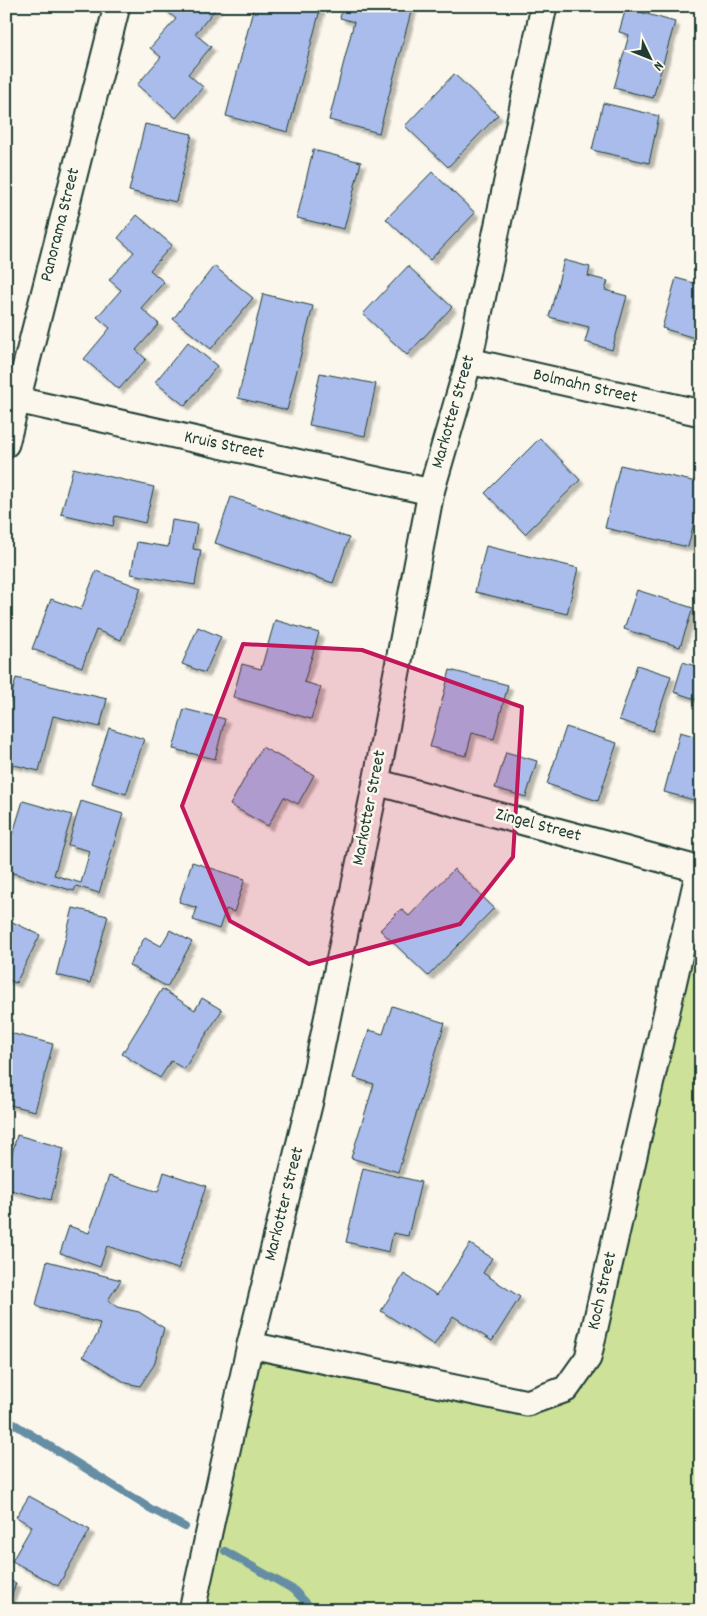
<svg xmlns="http://www.w3.org/2000/svg" width="707" height="1616" font-family="Dekko,sans-serif">
<style>
.green{fill:#cde298;stroke:#769066}
.lines{fill:none;stroke-linecap:round;stroke-linejoin:round}
.stream{stroke:#658da4;stroke-width:8}
.building{fill:#aabceb;stroke:#1f3d34;filter:url(#shadow)}
.minor-casing{stroke:#1f3d34;stroke-width:29}
.minor{stroke:#fbf7ec;stroke-width:25}
.marked{fill:#c2185b;fill-opacity:0.2;stroke:#c2185b;stroke-width:4;stroke-linejoin:round}
.labels{text-anchor:middle;dominant-baseline:central;stroke-width:5;stroke-linejoin:round;paint-order:stroke}
.street-label{font-size:18px;fill:#1f3d34;stroke:#fbf7ec}
</style>
<defs>
<filter id="shadow"><feDropShadow dx="4.5" dy="4.5" stdDeviation="1" flood-color="#0004"/></filter>
</defs>
<rect width="100%" height="100%" fill="#fbf7ec"/>
<filter id="ink" filterUnits="userSpaceOnUse"><feTurbulence type="fractalNoise" baseFrequency=".02" numOctaves="2"/><feDisplacementMap in="SourceGraphic" scale="10" xChannelSelector="R" yChannelSelector="G"/><feConvolveMatrix kernelMatrix="1 2 1 2 8 2 1 2 1" color-interpolation-filters="sRGB"/></filter>
<g filter="url(#ink)">
<polygon class="green" points="701,906 701,1610 192,1610 250,1345 527,1403 566,1389"/>
<g class="lines">
<g class="stream">
<polyline points="6,1419 151,1509 185,1527"/>
<polyline points="225,1551 294,1590 313,1610"/>
</g>
</g>
<g class="building">
<polygon points="218,6 195,34 211,47 188,74 203,87 176,118 137,85 161,57 150,48 176,19 162,7"/>
<polygon points="254,6 321,6 288,132 226,116"/>
<polygon points="343,6 403,6 412,8 379,133 329,120 354,22 340,18"/>
<polygon points="626,8 675,22 653,98 614,88 629,35 619,32"/>
<polygon points="701,60 701,83 694,81"/>
<polygon points="454,74 498,115 448,167 405,126"/>
<polygon points="603,103 659,116 649,163 592,150"/>
<polygon points="145,124 192,134 176,202 129,191"/>
<polygon points="313,150 361,162 344,229 297,218"/>
<polygon points="432,172 475,213 430,260 386,219"/>
<polygon points="137,215 172,245 150,270 164,282 141,308 159,324 136,350 146,359 119,389 84,359 110,328 97,317 121,290 109,280 134,252 118,238"/>
<polygon points="564,260 590,267 588,276 608,281 605,290 627,296 612,350 585,342 589,327 549,317"/>
<polygon points="214,266 253,298 211,349 173,319"/>
<polygon points="408,266 452,307 407,355 363,314"/>
<polygon points="676,278 701,285 701,340 662,328"/>
<polygon points="263,294 313,306 287,410 238,398"/>
<polygon points="188,342 217,366 185,406 155,382"/>
<polygon points="320,373 376,384 365,436 309,425"/>
<polygon points="540,438 580,480 525,534 485,493"/>
<polygon points="620,465 701,483 701,493 688,547 605,528"/>
<polygon points="73,468 154,487 145,523 115,516 113,526 61,514"/>
<polygon points="231,497 349,538 333,583 215,543"/>
<polygon points="172,520 197,524 193,549 201,550 195,585 131,574 137,542 168,547"/>
<polygon points="486,546 578,568 567,614 475,592"/>
<polygon points="96,571 141,588 121,640 96,630 82,667 32,649 51,599 81,610"/>
<polygon points="637,590 693,608 680,647 624,629"/>
<polygon points="275,620 319,633 304,682 321,687 311,719 233,697 242,664 261,669"/>
<polygon points="198,627 221,637 205,673 182,664"/>
<polygon points="683,662 701,668 701,701 674,692"/>
<polygon points="637,665 671,676 653,731 619,720"/>
<polygon points="450,670 508,685 494,739 472,733 466,756 430,747"/>
<polygon points="16,678 107,699 100,727 53,716 39,771 6,763 6,718"/>
<polygon points="184,709 225,719 215,759 173,749"/>
<polygon points="566,727 617,743 598,801 547,784"/>
<polygon points="109,728 144,739 126,794 91,783"/>
<polygon points="680,732 701,738 701,802 664,792"/>
<polygon points="262,747 314,775 298,804 284,797 268,826 230,805"/>
<polygon points="506,752 537,761 526,797 495,788"/>
<polygon points="23,801 72,815 54,875 81,883 90,851 68,845 81,801 123,814 99,893 76,886 74,891 6,871 6,855"/>
<polygon points="192,862 245,879 234,912 226,909 219,929 193,920 197,908 179,902"/>
<polygon points="454,869 494,908 428,976 380,930 401,909 409,916"/>
<polygon points="73,908 108,916 90,983 56,975"/>
<polygon points="6,919 40,935 16,983 6,979"/>
<polygon points="170,930 192,942 167,987 129,965 145,937 161,946"/>
<polygon points="162,989 195,1010 202,998 222,1010 184,1069 171,1061 160,1078 122,1054"/>
<polygon points="392,1006 445,1023 398,1172 351,1158 374,1084 354,1078 369,1030 383,1034"/>
<polygon points="6,1032 53,1044 35,1111 6,1104"/>
<polygon points="17,1135 64,1148 51,1200 6,1189 6,1176"/>
<polygon points="363,1168 421,1182 408,1236 393,1233 389,1252 346,1242"/>
<polygon points="164,1172 206,1186 178,1269 107,1246 100,1267 60,1253 69,1226 89,1233 109,1176 158,1192"/>
<polygon points="470,1244 492,1258 483,1273 520,1297 492,1341 453,1316 434,1345 381,1311 404,1274 437,1295"/>
<polygon points="47,1261 121,1280 108,1300 117,1307 139,1312 164,1328 154,1365 140,1386 126,1383 83,1356 97,1335 100,1323 40,1308 36,1305"/>
<polygon points="29,1496 90,1530 58,1586 12,1561 32,1526 16,1517"/>
<polygon points="6,1580 16,1583 9,1603 6,1602"/>
</g>
<g class="lines">
<defs>
<g id="minor">
<polyline points="469,361 701,413"/>
<polyline points="17,400 431,492"/>
<polyline points="6,444 117,6"/>
<polyline points="376,782 701,870"/>
<polyline points="250,1345 527,1403 566,1389 588,1358 699,870"/>
<polyline points="192,1610 250,1345 311,1097 376,782 431,492 469,361 544,6"/>
</g>
</defs>
<use href="#minor" class="minor-casing"/>
<use href="#minor" class="minor"/>
</g>
</g>
<path class="marked" d="M243,644L362,650L522,707L513,857L460,924L309,964L230,921L182,806Z"/>
<g class="labels">
<g class="street-label">
<text transform="translate(61 225) rotate(-76)">Panorama Street</text>
<text transform="translate(585 387) rotate(13)">Bolmahn Street</text>
<text transform="translate(454 412) rotate(-74)">Markotter Street</text>
<text transform="translate(224 446) rotate(12)">Kruis Street</text>
<text transform="translate(370 808) rotate(-79)">Markotter Street</text>
<text transform="translate(538 826) rotate(15)">Zingel Street</text>
<text transform="translate(285 1204) rotate(-76)">Markotter Street</text>
<text transform="translate(603 1291) rotate(-77)">Koch Street</text>
</g>
</g>
<rect width="707" height="1616" fill="none" stroke="#fbf7ec" stroke-width="25"/>
<rect x="12" y="12" width="682" height="1591" fill="none" stroke="#1f3d34" stroke-width="2" filter="url(#ink)"/>
<g transform="translate(650 58) rotate(133)" stroke="#fbf7ec" stroke-width="4" paint-order="stroke">
<path d="M0-4L9 19L0 12L-9 19Z" fill="#1f3d34"/>
<text y="-8" font-size="14" font-weight="bold" text-anchor="middle" fill="#1f3d34">N</text>
</g>
</svg>
